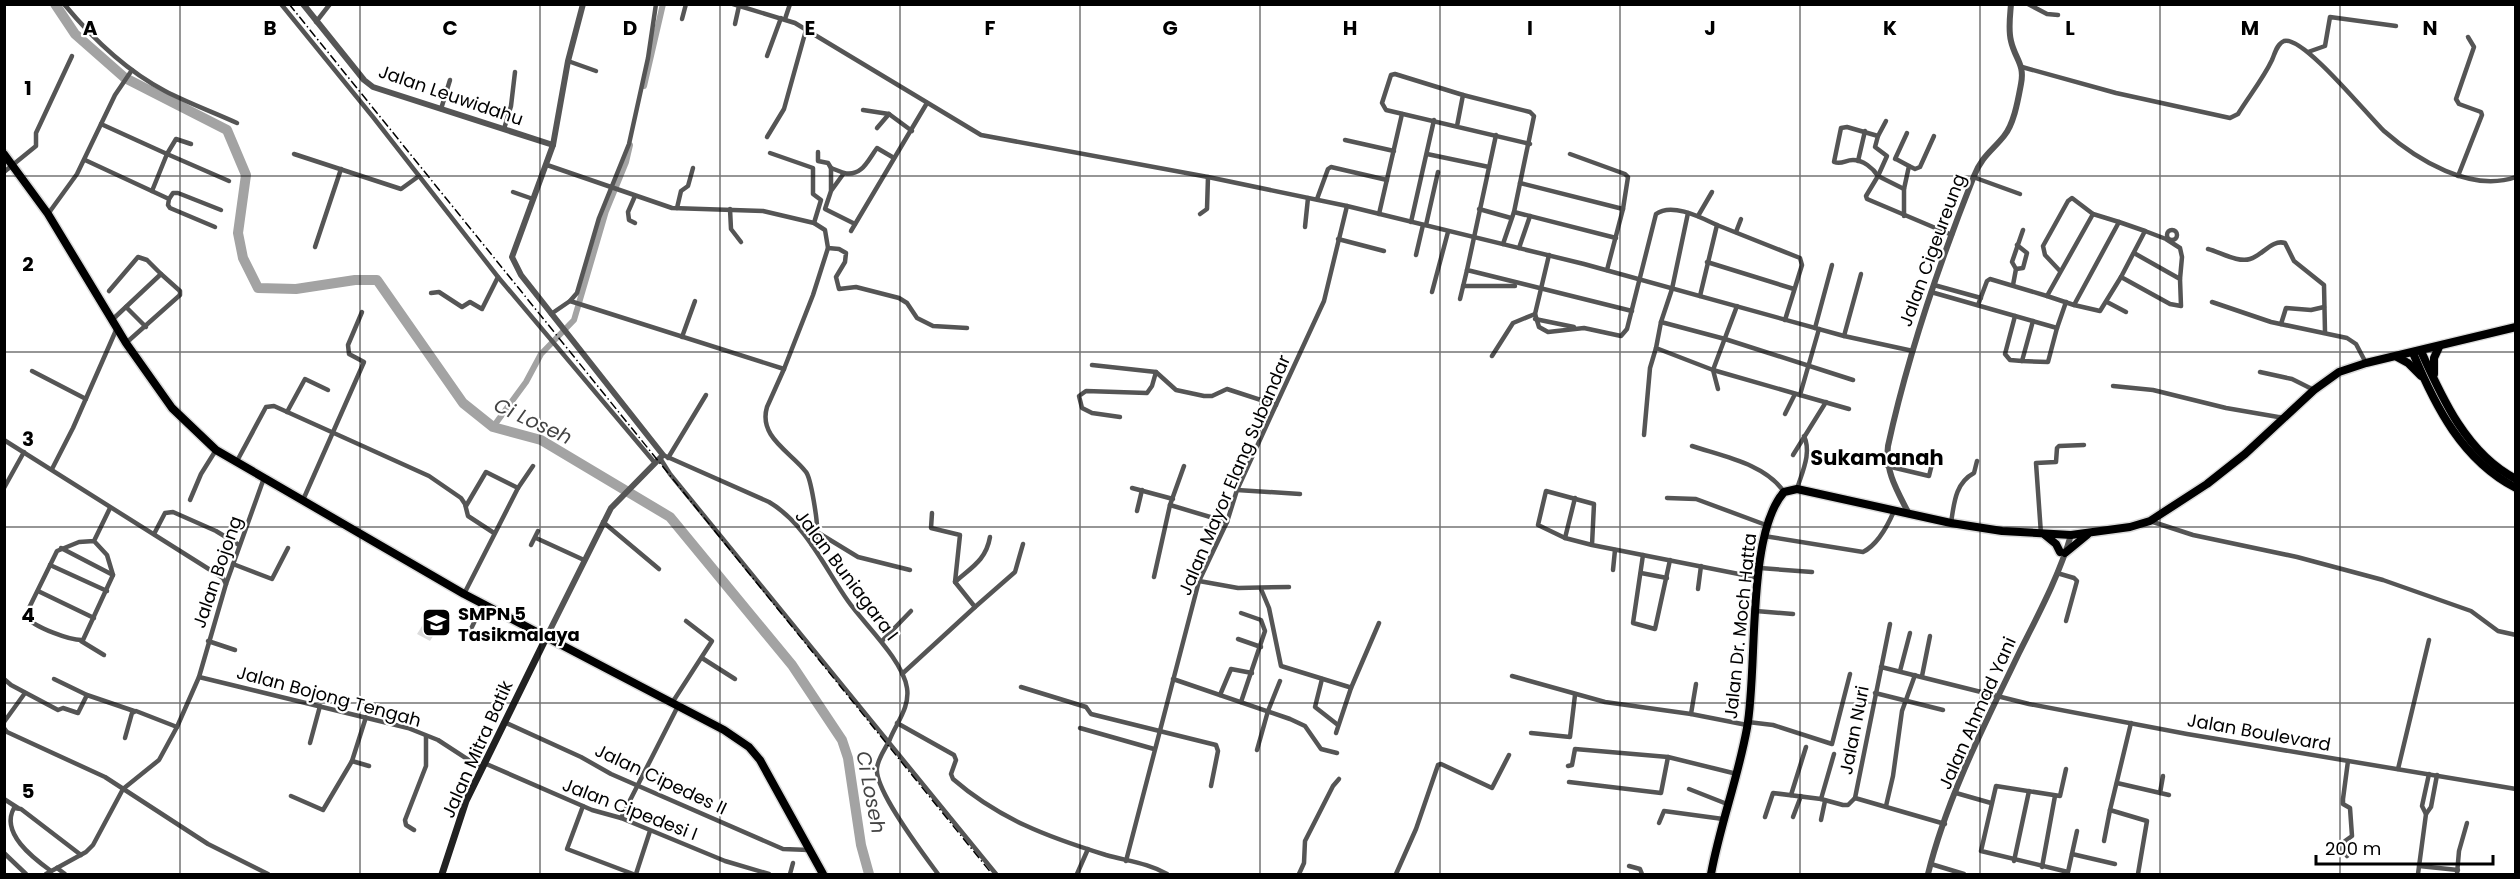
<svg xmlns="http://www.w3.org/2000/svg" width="2520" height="879" font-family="Poppins,sans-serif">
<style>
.green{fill:#dcdcdc}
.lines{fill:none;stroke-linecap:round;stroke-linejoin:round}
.canal{stroke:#a3a3a3;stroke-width:6}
.river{stroke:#a3a3a3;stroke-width:10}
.primary-casing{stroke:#dbdbdb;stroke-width:10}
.trunk-casing{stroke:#dbdbdb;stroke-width:11}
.minor{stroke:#555;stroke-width:4.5}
.tertiary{stroke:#555;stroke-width:6}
.secondary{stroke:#222;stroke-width:7}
.primary{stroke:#000;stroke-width:8}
.trunk{stroke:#000;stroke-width:8}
.rail{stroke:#000;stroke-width:1.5;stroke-dasharray:9 3 1.5 3;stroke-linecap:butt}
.grid{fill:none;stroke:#000;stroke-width:1.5;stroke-opacity:0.55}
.labels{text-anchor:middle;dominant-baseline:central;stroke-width:4.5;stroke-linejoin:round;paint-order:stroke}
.street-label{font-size:18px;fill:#000;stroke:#fff}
.poi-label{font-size:18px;font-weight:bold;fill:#000;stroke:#fff;text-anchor:start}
.water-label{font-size:20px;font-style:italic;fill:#444;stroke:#fff}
.quarter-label{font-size:21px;font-weight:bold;fill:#000;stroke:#fff}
.grid-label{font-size:20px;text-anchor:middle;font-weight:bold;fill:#000;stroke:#fff;stroke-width:4.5;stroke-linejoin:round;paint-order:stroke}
</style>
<rect width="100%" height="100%" fill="#fff"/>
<polygon class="green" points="430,613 443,620 430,641 417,634"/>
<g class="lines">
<g class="canal">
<polyline points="644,86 663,4"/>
<polyline points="493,427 526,382 541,354 574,320 606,211 626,162 630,145"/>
</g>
<g class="river">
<polyline points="55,4 75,34 125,78"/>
<polyline points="127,79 227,130 246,175 238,233 243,258 258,288 296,289 355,280 377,280 463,403 493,427 541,440 670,517 792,665 842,740 848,758 861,845 869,874"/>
</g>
<defs>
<g id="primary">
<path d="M2421,351C2442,398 2467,454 2516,479"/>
<path d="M2413,353C2435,406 2462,460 2516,488"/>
<polyline points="2397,357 2408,363 2421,376"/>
<polyline points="2434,374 2434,358 2439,347"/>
</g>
<g id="trunk">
<polyline points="4,154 48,214 126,343 172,408 216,450 464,594 724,730 749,747 760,760 823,874"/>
<polyline points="2045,535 2056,544 2060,552"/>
<polyline points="2065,553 2087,535"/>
<path d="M1711,874C1720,825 1738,778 1747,728C1758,669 1746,535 1784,492L1797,489L1951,523L2002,531L2071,535L2130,527L2150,521L2207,484L2245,454L2314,390L2339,372L2366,363L2516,327"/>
</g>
</defs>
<use href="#primary" class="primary-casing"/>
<use href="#trunk" class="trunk-casing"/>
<g class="minor">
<path d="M64,4C93,39 125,70 165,91C188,103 213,112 237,123"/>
<polyline points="281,4 373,117 498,277 655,463"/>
<polyline points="733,4 795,23 981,135 1208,177 1347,206 1584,264 1844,336 1913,351"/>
<polyline points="2028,4 2047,14 2058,15"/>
<polyline points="682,19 686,4"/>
<polyline points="785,19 790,4"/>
<polyline points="316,22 330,4"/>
<polyline points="735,24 739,6"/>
<polyline points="2308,52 2325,46 2330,17 2396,26"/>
<polyline points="767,56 781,18"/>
<polyline points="568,61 596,71"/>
<path d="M2022,67L2116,93L2230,118L2238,114C2249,96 2263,79 2272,60C2275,53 2277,44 2284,41C2303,35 2368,116 2384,131C2417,160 2471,193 2516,177"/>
<polyline points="1463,95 1530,112 1534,116 1514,212 1503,244"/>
<polyline points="441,109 450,80"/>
<polyline points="863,110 889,114 912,131"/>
<path d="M1886,121L1878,136L1847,127L1841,128L1834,162C1842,165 1845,160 1853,160C1863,160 1873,168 1878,176L1866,196L1867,199L1952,235"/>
<polyline points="101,124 167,154 176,139 191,144"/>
<polyline points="1457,126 1463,95 1395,74 1391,75 1382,103 1386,110 1530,144"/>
<polyline points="877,128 889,114"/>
<polyline points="504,129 511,106 515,72"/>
<polyline points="1496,135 1467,270 1632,311"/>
<polyline points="1878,136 1875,147 1887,156 1878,176 1904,189"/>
<polyline points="767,137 784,109 806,30"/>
<polyline points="1345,140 1394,151"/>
<polyline points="818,152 818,161 828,163 831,168"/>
<polyline points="770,153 813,168 813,194 821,200 814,223"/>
<polyline points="294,154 401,189 419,176"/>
<polyline points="1427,154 1489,167"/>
<polyline points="1570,154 1625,174 1628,177 1623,209 1607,270"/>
<polyline points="1895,159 1907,133"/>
<polyline points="1896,159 1909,166 1904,189 1904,216"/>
<polyline points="85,160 169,199 168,205 170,208 215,227"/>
<polyline points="1858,161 1865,131"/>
<path d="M547,165L672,208L763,211L814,223L825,230L828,248L813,295L784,369L767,407C758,437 791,452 806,472C811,478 818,523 817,532C817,536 814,542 812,545"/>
<polyline points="1909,166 1915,169 1920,167 1934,136"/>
<polyline points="4,172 36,146 36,133 72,56"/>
<path d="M844,173C862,177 868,160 877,148L894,158"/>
<polyline points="2458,176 2482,115 2481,112 2459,104 2456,99 2474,47 2468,37"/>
<polyline points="1973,177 2020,194"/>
<polyline points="1520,183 1623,209"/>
<polyline points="152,191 167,154 229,181"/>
<polyline points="831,191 831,168 844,173 831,191 825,209 855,224"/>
<polyline points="513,192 533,199"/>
<polyline points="635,196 628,212 629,220 635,223"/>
<polyline points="169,199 173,193 178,193 221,210"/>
<polyline points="1317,199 1328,169 1331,167 1387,180"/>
<polyline points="677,208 681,191 688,186 693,168"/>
<polyline points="730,209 731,229 741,242"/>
<polyline points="1479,209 1511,218"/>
<polyline points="1514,212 1616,238"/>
<polyline points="1688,213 1672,289 1661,322 1725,339 1853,380"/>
<polyline points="48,214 77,174 115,95 132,70"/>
<polyline points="1200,214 1207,209 1208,177"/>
<polyline points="1379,214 1402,114"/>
<polyline points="1698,216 1712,192"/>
<polyline points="1411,222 1434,120"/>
<polyline points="1426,225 1438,172"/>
<polyline points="1305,227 1308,198"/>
<circle cx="2172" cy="235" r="5"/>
<polyline points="851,231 927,103"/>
<polyline points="2145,231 2166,239 2180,248 2182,257 2180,279"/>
<polyline points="1736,232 1741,219"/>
<polyline points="1338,239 1384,251"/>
<polyline points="315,247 341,169"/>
<polyline points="828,248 839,249 846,253 845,262 836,277 839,289 856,287 899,298 907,303 917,318 933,326 967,328"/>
<polyline points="1519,248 1530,216"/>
<path d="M2208,249C2220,252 2238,263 2250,259C2263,255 2272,239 2285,243L2294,261L2324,285L2325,332"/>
<polyline points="1416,255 1423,225"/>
<path d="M1549,255L1535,314L1539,327L1548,332L1584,328L1621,336L1627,329L1656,214C1672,202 1702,218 1717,225"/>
<polyline points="1707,262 1794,289"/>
<polyline points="2016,269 2023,268 2027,253 2017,245"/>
<polyline points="2121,277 2170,304 2181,306 2180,279 2134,253"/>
<polyline points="1934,285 1981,298"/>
<polyline points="2013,285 2016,269 2012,262 2023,230"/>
<polyline points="1463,286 1515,286"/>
<polyline points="109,291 138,257 147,260 161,274 112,320"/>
<polyline points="1432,292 1448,232"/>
<polyline points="1931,292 2057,328 2066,302"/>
<polyline points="431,293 439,292 462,307 470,302 482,309 498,277"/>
<polyline points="1700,296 1717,225 1800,258 1802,265 1785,320"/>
<polyline points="2047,296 2074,305 2119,222 2093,214"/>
<polyline points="1460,299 1467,270"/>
<polyline points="570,301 784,369"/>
<polyline points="2107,302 2126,312"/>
<polyline points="2212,302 2271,322 2347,338 2356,344 2366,363"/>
<polyline points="1978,305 1987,281 1990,279 2047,296 2093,214 2072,198 2068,201 2043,246 2045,255 2060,271"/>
<polyline points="2074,305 2100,311 2121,277 2145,231 2119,222"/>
<polyline points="1737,306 1713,370 1800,395"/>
<polyline points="126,307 146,327"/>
<polyline points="551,314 570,301 577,293 599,218 629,144 648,58 656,4"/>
<polyline points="2015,316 2005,354 2010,360 2022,361"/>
<polyline points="1535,319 1574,327"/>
<polyline points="2033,321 2022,361 2048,362 2057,328"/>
<polyline points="1661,322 1656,348 1713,370 1718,389"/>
<polyline points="2281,324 2286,308 2311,310 2324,307"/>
<polyline points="1815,328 1832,265"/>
<polyline points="1819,329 1800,395 1849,409"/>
<polyline points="1844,336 1861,274"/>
<polyline points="682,337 695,301"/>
<polyline points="126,343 180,295 180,291 161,274"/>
<polyline points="1492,356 1513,323 1535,314"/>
<polyline points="1092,365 1156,372 1176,390 1204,396 1212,396 1227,389 1276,405"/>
<polyline points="32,371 86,399"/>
<polyline points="2260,372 2292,379 2314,390"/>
<polyline points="2113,386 2153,390 2226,408 2284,418"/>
<polyline points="287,412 305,379 328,390"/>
<polyline points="1785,414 1795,394"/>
<polyline points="1120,417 1092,413 1082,408 1079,396 1086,391 1147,393 1152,386 1156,372"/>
<polyline points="1644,435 1650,368 1656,348"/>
<polyline points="4,440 223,578 226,584"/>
<path d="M1692,446C1722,456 1766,464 1784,492"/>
<path d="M663,455L769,502C806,524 824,567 848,601C864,624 903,660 907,688C910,707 897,722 890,739C886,748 878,758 877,768C874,790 924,855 938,874"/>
<polyline points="1793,455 1826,402"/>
<polyline points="660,458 670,474 996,874"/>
<polyline points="668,458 706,395"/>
<polyline points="237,461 266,407 274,406 429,476 461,498 465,504 468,516 494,533"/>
<polyline points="1887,466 1929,476 1932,464"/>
<polyline points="52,469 73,428 117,328"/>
<polyline points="4,488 24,452"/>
<polyline points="1132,488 1173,499"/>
<path d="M1797,489C1802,472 1812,453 1804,436"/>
<polyline points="1237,490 1300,494"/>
<polyline points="1667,498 1696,499 1766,525"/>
<polyline points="190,500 201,474 216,450"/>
<polyline points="303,500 364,362 349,354 348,345 362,312"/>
<polyline points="1170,505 1227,522"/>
<polyline points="466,506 486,472 518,488"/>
<polyline points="1137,511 1142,490"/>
<polyline points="2150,521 2193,535 2297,557 2383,580 2471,611 2498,631 2516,635"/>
<polyline points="603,522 659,569"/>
<path d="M1951,523C1954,504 1955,483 1974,473L1977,461"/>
<polyline points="817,532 858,557 910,570"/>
<polyline points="154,534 165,513 173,512 216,531 239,545"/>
<polyline points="2041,534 2036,463 2056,462 2057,448 2059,446 2084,445"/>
<path d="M1764,536L1863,552C1877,545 1888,525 1894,511"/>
<polyline points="536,538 584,560"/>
<polyline points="1565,538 1575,498"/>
<path d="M94,541L107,555L113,575L83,640C72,641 33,627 27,617L29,608L57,551L79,542L94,541L110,508"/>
<polyline points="531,545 538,531"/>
<polyline points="1592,545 1594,504 1546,491 1538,525 1565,538 1592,545 1759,578"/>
<polyline points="61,548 113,575"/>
<polyline points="1643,555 1633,623 1655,629 1670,560"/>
<polyline points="233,564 272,579 288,548"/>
<polyline points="50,565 107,591"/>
<polyline points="1760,568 1812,572"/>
<polyline points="1613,570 1615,550"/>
<polyline points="1641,573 1667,578"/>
<polyline points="2057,573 2074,578 2077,581 2066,621"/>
<polyline points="1154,577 1170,505 1184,466"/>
<polyline points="1199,581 1238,588 1289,587"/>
<path d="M955,582C972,567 986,560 990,537"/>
<polyline points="1261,589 1269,608 1281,666 1349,687 1351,688 1379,623"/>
<polyline points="1698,589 1701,566"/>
<polyline points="38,591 94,618"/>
<polyline points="464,594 518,488 533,466"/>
<polyline points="975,607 1015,572 1023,544"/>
<polyline points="1756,611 1793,614"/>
<polyline points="1241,613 1261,620 1265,631 1241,702"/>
<polyline points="470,631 483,604"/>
<polyline points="1238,639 1261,647"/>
<polyline points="81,641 104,655"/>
<polyline points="208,641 235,650"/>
<polyline points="882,641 911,611"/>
<polyline points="702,658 735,679"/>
<polyline points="1881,667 2029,704 2187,734 2516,789"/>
<polyline points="1900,671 1910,633"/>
<polyline points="902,674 975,607 955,582 960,535 931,528 932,513"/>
<polyline points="1512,676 1605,702 1691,714"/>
<polyline points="1922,676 1930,636"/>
<polyline points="199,677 408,728 438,740 481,768"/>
<polyline points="4,679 11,685 58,710 63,708 78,713 87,695"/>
<polyline points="54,679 87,695 134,711"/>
<polyline points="1173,679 1290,719 1305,726 1321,749 1337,753"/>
<polyline points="1322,679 1315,707 1338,725"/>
<polyline points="1696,684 1691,714 1747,725"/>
<polyline points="1021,687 1086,707 1091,714 1216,745 1218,751 1211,786"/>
<polyline points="1875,693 1943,710"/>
<polyline points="1220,695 1231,669 1252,673"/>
<polyline points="672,703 712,641 686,621"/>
<polyline points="4,722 25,693"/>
<polyline points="504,722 581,757 611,774 783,849 809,850"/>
<polyline points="1748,722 1773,725 1832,744 1850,674"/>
<path d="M897,723L954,755L956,760L951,774L953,779C999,819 1048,837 1106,855C1127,861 1148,863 1167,874"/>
<polyline points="2131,723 2110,810 2147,821 2138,874"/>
<polyline points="4,728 7,732 105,777 208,844 268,874"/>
<polyline points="1080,728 1154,749"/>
<polyline points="1336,733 1351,688"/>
<polyline points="1531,733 1570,737 1575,695"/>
<polyline points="125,738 132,713 136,711 177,727"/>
<polyline points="310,743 320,706"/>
<polyline points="1257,750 1268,711 1280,681"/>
<polyline points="352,761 369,766"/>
<polyline points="484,763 592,810 621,818 725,861 769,874"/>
<polyline points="1568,766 1572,765 1575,749 1668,757 1737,774"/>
<polyline points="2066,769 2060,796 1996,786 1981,851 2068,872 2077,831"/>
<polyline points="2398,769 2429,640"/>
<polyline points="1569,782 1661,793 1668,757"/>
<polyline points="2117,783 2169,795"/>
<polyline points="1689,789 1727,804"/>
<polyline points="1956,793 1991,803"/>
<polyline points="2160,793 2163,776"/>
<polyline points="1791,795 1806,747"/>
<polyline points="291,796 323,810 352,761 366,717"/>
<polyline points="1855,798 1890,624"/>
<polyline points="1855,798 1945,824"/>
<polyline points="4,799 18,808"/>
<polyline points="1821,799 1834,754"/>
<polyline points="583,806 567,849 633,874"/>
<polyline points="1886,806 1893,776 1902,711 1915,675"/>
<polyline points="2426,814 2422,806 2429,774"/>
<polyline points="1765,817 1773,793 1821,799 1843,805 1848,805 1855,798"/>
<polyline points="1793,817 1801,796"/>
<polyline points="621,818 678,706"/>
<polyline points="1821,820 1825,801"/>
<polyline points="1659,823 1664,811 1723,819"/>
<polyline points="414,830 406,825 405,820 426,766 426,736"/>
<polyline points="2104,841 2110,810"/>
<polyline points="4,853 26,874"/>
<polyline points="2072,854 2115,864"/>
<polyline points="2347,856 2342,849 2345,841 2352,836 2350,808 2343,804 2343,799 2348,761"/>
<polyline points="1126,861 1199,581 1227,522 1237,490 1269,420 1324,301 1347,206"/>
<polyline points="2014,861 2029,791"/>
<polyline points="1931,864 1964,874"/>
<polyline points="1629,866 1640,869 1642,874"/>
<polyline points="2419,866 2458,870"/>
<polyline points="2042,867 2055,796"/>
<polyline points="57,868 65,874"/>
<path d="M51,871C33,858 0,833 14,808L21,809L81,855"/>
<polyline points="46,874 86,852 93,845 123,789 159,760 177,727 199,677 226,584 264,478"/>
<polyline points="636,874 650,831"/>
<polyline points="790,874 793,863"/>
<polyline points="1077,874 1088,849"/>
<polyline points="1299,874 1304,863 1305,841 1333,786 1339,779"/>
<polyline points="1396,874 1416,829 1438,765 1441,764 1492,788 1509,755"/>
<polyline points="2418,874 2426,814 2431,807 2437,775"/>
<polyline points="2457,874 2459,851 2467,823"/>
</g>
<g class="tertiary">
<polyline points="303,4 364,80 373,87 553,145"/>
<path d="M1909,514C1898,492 1885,472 1888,446C1908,354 1939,264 1974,176C1982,156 1992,151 2004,136C2014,124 2018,100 2021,84C2025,64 2015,59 2011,41C2008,29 2010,17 2011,4"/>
<polyline points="546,638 611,508 663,455 521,275 512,257 553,145 568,61 583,4"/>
<path d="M1928,874C1947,797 1985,724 2019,653C2038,615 2059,576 2071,535"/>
</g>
<polyline class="secondary" points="442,874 466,801 546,638"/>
<use href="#primary" class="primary"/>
<use href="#trunk" class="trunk"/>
<polyline class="rail" points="289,4 992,874"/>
</g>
<path class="grid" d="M180,4V874M360,4V874M540,4V874M720,4V874M900,4V874M1080,4V874M1260,4V874M1440,4V874M1620,4V874M1800,4V874M1980,4V874M2160,4V874M2340,4V874M4,176H2516M4,352H2516M4,527H2516M4,703H2516"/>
<defs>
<symbol id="school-square" viewBox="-11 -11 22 22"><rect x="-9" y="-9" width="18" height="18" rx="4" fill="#000" stroke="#fff"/><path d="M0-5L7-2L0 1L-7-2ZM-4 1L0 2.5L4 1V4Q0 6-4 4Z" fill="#fff"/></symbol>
</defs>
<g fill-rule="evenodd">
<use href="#school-square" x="420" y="606" width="33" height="33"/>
</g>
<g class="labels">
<g class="street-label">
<text transform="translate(451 95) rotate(19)">Jalan Leuwidahu</text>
<text transform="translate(1932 250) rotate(-70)">Jalan Cigeureung</text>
<text transform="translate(1234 475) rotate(-67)">Jalan Mayor Elang Subandar</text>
<text transform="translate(217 572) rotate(-71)">Jalan Bojong</text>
<text transform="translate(847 575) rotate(53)">Jalan Buniagara I</text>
<text transform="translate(1740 626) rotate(-84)">Jalan Dr. Moch Hatta</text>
<text transform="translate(329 696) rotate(15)">Jalan Bojong Tengah</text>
<text transform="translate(1977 713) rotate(-66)">Jalan Ahmad Yani</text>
<text transform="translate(1854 730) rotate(-79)">Jalan Nuri</text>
<text transform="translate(2259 732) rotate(10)">Jalan Boulevard</text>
<text transform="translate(477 749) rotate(-66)">Jalan Mitra Batik</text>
<text transform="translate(661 779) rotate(25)">Jalan Cipedes II</text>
<text transform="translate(630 809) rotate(21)">Jalan Cipedesi I</text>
</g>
<g class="poi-label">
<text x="458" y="613">SMPN 5<tspan x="458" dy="21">Tasikmalaya</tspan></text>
</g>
<g class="water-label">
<text transform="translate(533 421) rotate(25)">Ci Loseh</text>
<text transform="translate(871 792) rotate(79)">Ci Loseh</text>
</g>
<g class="quarter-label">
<text x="1877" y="457">Sukamanah</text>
</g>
</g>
<g class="grid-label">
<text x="90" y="35">A</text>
<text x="270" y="35">B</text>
<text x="450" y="35">C</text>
<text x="630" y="35">D</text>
<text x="810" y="35">E</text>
<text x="990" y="35">F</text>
<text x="1170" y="35">G</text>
<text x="1350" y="35">H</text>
<text x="1530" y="35">I</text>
<text x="1710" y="35">J</text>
<text x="1890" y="35">K</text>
<text x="2070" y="35">L</text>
<text x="2250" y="35">M</text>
<text x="2430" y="35">N</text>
<text x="28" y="95">1</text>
<text x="28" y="271">2</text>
<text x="28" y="446">3</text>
<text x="28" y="622">4</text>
<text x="28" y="798">5</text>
</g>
<rect width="2520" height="879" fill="none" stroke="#000000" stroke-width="12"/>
<path d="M2316 855v9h177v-9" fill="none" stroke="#000000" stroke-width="3"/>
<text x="2325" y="855" font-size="18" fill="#000000" stroke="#ffffff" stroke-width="4.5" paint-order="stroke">200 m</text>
</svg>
